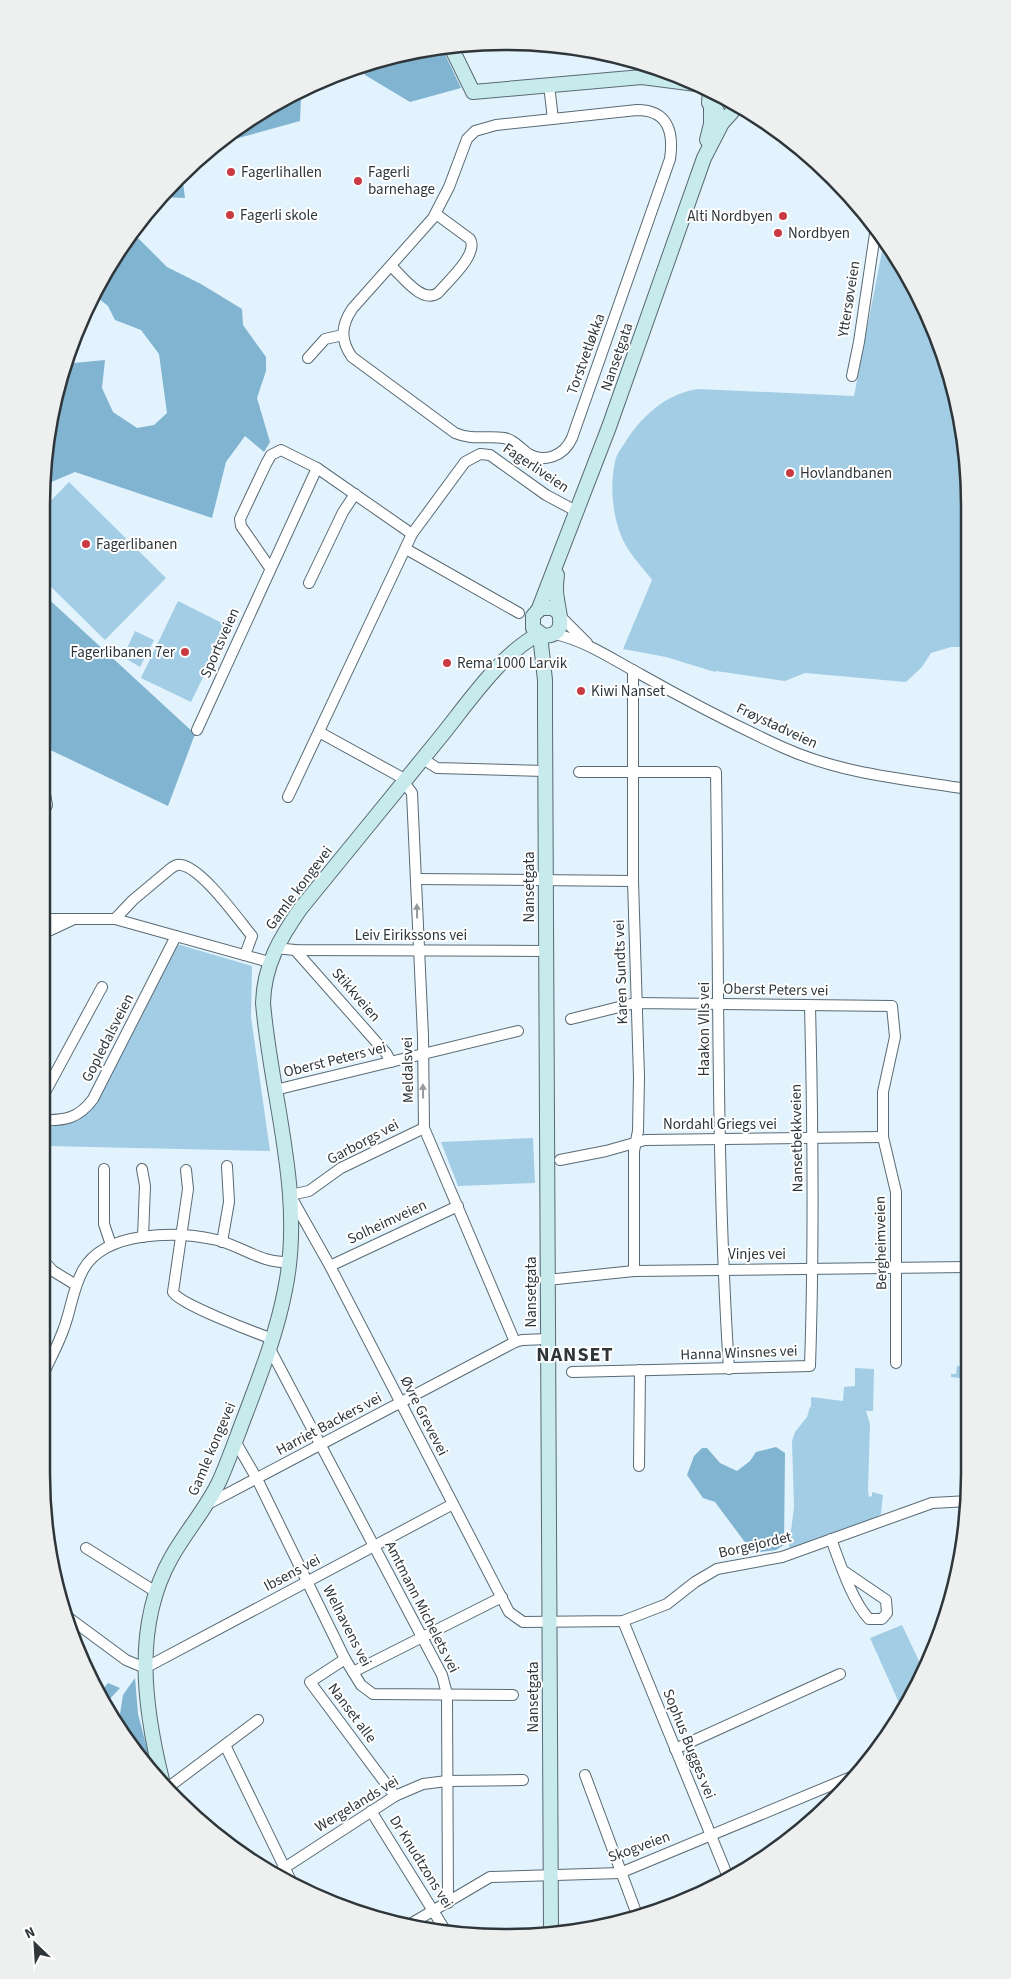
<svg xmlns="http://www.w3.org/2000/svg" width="1011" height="1979" font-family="'Source Sans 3',sans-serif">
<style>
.green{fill:#a2cde5}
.forest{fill:#80b4d1}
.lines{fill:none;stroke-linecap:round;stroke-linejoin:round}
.street-casing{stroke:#596a74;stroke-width:12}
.secondary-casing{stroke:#596a74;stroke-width:16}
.street{stroke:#fff;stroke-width:10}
.secondary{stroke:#c7eaed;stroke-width:14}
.oneway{fill:#969a9c}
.poi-dot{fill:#ca3a43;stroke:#fff;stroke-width:2}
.labels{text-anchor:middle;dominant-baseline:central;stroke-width:4;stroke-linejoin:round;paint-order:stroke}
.poi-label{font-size:15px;fill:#2e363a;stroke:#fff;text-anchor:start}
.street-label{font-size:15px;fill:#2e363a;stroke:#fff}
.district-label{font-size:20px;font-weight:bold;letter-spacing:1px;fill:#2e363a;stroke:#fff}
.rim{fill:none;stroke:#2e363a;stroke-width:2.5}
</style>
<rect width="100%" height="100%" fill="#e3f3fd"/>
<g class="green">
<path d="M884,241L935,328L966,445V647H951L931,653L922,667L906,682L805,673L785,681L716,671L715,672L666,657L623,649L652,580C644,569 632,557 625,544C612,520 609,483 616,458C618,452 623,446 626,441C643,415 666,394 698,389L854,396Z"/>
<polygon points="69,482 166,578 105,640 42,578 42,510"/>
<polygon points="178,601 228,626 191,702 141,678"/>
<polygon points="135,631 154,640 140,667 123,657"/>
<path d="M177,944L252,966L251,1017L270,1151L48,1146L50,1127C71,1123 82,1122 96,1103Z"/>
<polygon points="533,1138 535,1183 458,1186 441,1142"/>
<polygon points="957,1366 968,1367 968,1379 951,1377 951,1374 956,1374"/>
<polygon points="855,1368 874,1369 873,1411 866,1411 870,1424 868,1490 869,1497 872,1496 872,1492 883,1495 881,1514 876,1518 791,1548 789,1547 794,1507 792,1441 795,1432 807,1417 810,1407 818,1408 811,1407 811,1397 843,1401 844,1387 855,1386"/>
<polygon points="902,1625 920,1663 926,1668 922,1679 904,1704 900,1705 870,1638"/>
</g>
<g class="forest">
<polygon points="441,46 461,88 410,102 365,75 360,65 389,58 396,59 397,57"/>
<polygon points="297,93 301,97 300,121 217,144 273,104"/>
<polygon points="182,175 185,198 161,197"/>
<polygon points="132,232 167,267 201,284 242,309 243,325 266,357 266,371 257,398 270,442 264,452 245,436 226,462 212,518 75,472 42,486 57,386 67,358 74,363 105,360 102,388 113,412 137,428 154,425 167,413 159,354 141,330 115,320 108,306 93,294"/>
<polygon points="42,593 195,734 168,806 42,746"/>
<polygon points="776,1447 785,1453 784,1545 776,1550 753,1553 715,1502 703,1498 687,1475 694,1456 702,1448 707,1448 720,1463 737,1471 750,1461 756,1452"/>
<polygon points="135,1678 138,1714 153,1771 137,1756 116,1716 120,1714 123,1695"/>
<polygon points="108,1683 120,1688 108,1701 102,1690"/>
</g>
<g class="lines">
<defs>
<g id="street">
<polyline points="549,85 553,119"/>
<path d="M637,110C668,110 674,132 670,159L572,438C564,456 544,464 527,453C519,447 514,440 504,438C486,435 474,441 455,433L352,357C340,340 341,326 352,309L433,218L449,187L467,139L475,131L496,125Z"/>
<path d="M392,267C403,277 422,304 438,293C448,281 479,254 470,239L436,214"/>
<polyline points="308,358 325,339 343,335"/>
<polyline points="852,376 859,342 876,227"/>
<polyline points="406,549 519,613"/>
<polyline points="270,568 241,526 240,519 266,464 271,455 281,450 317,468 412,534"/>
<polyline points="309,583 343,512 355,494"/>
<polyline points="561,617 587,643"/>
<path d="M555,634C586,641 612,659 640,674C686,700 734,725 782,747C841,774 904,779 967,789"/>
<polyline points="633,670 633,881 639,1077 638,1131 634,1151 634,1271"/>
<polyline points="197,730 317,468"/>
<polyline points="319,732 399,776 412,793 423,1036 424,1128 515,1342"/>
<polyline points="423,759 437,768 545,771"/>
<path d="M579,772H716C719,971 716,1170 729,1369"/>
<polyline points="288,797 412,534 465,462 480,454 490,455 546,495 576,511"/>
<polyline points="42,816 47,805 42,778"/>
<polyline points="416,879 633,881"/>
<polyline points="42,882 44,872 42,859"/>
<polyline points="42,919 115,919 269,962"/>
<path d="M115,919L133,900L170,869C174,866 177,864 181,865C202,868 238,919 252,936L245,955"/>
<polyline points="42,934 72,920"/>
<polyline points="275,948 295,950 546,951"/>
<polyline points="295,950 386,1053 391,1062"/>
<polyline points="571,1019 635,1003 892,1006 895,1037 883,1092 883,1137 896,1192 896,1363"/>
<polyline points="275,1090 518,1031"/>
<polyline points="42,1098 102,987"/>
<path d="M42,1120C65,1121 79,1118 93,1099L176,936"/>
<polyline points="42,1145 45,1120"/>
<polyline points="560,1160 606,1151 645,1140 883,1137"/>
<polyline points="104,1169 104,1224 111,1245"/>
<polyline points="142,1169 145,1186 143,1237"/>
<path d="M186,1170L188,1189L173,1292C179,1304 256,1333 273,1339"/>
<polyline points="290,1195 330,1266 509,1612 523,1622 623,1621 667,1604 695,1582 717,1569 782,1557 932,1503 969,1501"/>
<polyline points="290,1195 309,1191 341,1168 424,1128"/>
<polyline points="222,1242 229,1202 227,1166"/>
<polyline points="41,1258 53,1271 76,1285"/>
<polyline points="330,1266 458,1206"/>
<polyline points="547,1280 634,1271 968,1267"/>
<polyline points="270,1349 442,1675 447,1694 448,1903"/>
<path d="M572,1372L810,1366C814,1246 813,1126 810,1006"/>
<path d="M41,1380C48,1362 58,1346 64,1328C71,1309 73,1288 83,1270C105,1230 178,1231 217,1240C241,1246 263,1264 289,1262"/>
<polyline points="235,1441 257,1479 345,1659 361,1685 373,1694 513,1695"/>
<polyline points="639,1466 640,1370"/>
<polyline points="206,1505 515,1342 522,1340 548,1339"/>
<path d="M831,1539C840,1563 852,1601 869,1619H882L887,1613L886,1600L845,1572"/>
<polyline points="86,1548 156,1592"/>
<polyline points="65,1615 126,1660 145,1668 453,1504"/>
<polyline points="623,1621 728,1877"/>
<polyline points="345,1659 310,1682 395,1796"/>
<polyline points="353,1672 502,1597"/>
<polyline points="225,1745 292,1883"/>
<polyline points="675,1749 840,1674"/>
<polyline points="585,1775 636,1912"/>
<polyline points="170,1786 258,1720"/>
<polyline points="371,1811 445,1930"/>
<polyline points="275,1874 395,1796 423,1784 447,1781 523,1780"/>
<polyline points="407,1926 490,1877 620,1873 851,1777"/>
</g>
<g id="secondary">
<polyline points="450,45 473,92 642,77 696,84"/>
<polyline points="710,89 709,103 717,111"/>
<polyline points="707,140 711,124 711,106"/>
<path d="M557,575C556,583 555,591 557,599C559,615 568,635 544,636L533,628V616L540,608H553L559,613"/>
<polyline points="538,611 609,427 704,158 722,123 732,112"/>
<polyline points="540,635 545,680 545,713 551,1933"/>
<path d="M162,1780C144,1707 133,1626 171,1558C186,1531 206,1509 219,1482C229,1460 237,1436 246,1413C261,1373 277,1332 285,1290C305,1194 271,1098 263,1003C264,965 280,938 301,908C347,852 392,796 438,740C466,706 500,654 539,634"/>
</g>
</defs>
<use href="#street" class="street-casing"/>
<use href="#secondary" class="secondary-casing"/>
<use href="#street" class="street"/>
<use href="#secondary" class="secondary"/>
</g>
<defs><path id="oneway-solid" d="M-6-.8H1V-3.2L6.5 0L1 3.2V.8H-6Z" transform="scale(1.25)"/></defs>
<g class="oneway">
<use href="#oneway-solid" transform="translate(417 911) rotate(-91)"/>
<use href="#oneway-solid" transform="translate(423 1091) rotate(-91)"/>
</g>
<g class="poi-dot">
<circle cx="231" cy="172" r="5"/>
<circle cx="358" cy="181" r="5"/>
<circle cx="230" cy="215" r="5"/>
<circle cx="783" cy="216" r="5"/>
<circle cx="778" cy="233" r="5"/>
<circle cx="790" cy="473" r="5"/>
<circle cx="86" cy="544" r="5"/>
<circle cx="185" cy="652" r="5"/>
<circle cx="447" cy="663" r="5"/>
<circle cx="581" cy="691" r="5"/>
</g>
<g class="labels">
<g class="poi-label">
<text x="241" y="172">Fagerlihallen</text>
<text x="368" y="172">Fagerli<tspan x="368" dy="17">barnehage</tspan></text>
<text x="240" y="215">Fagerli skole</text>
<text x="773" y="216" text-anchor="end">Alti Nordbyen</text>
<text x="788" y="233">Nordbyen</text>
<text x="800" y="473">Hovlandbanen</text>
<text x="96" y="544">Fagerlibanen</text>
<text x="175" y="652" text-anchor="end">Fagerlibanen 7er</text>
<text x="457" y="663">Rema 1000 Larvik</text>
<text x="591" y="691">Kiwi Nanset</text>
</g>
<g class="street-label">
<text transform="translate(849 299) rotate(-81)">Yttersøveien</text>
<text transform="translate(586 354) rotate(-70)">Torstvetløkka</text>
<text transform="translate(617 357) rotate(-71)">Nansetgata</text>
<text transform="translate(536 468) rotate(34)">Fagerliveien</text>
<text transform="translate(220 643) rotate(-66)">Sportsveien</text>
<text transform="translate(777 726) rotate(25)">Frøystadveien</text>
<text transform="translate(529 887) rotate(-90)">Nansetgata</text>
<text transform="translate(299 888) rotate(-53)">Gamle kongevei</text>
<text x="411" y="935">Leiv Eirikssons vei</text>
<text transform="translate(621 972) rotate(-92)">Karen Sundts vei</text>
<text transform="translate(776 990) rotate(1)">Oberst Peters vei</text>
<text transform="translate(356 995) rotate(49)">Stikkveien</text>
<text transform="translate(704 1029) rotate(-90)">Haakon VIIs vei</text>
<text transform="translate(108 1038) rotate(-63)">Gopledalsveien</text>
<text transform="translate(335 1060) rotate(-14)">Oberst Peters vei</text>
<text transform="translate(408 1070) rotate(-91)">Meldalsvei</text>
<text x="720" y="1124">Nordahl Griegs vei</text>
<text transform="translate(797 1138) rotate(-91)">Nansetbekkveien</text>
<text transform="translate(363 1142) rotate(-28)">Garborgs vei</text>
<text transform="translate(387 1222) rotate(-25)">Solheimveien</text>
<text transform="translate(881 1243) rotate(-91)">Bergheimveien</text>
<text x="757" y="1254">Vinjes vei</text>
<text transform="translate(531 1292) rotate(-90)">Nansetgata</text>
<text transform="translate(739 1353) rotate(-2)">Hanna Winsnes vei</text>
<text transform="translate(424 1416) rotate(63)">Øvre Grevevei</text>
<text transform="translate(329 1424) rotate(-28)">Harriet Backers vei</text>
<text transform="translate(212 1449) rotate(-67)">Gamle kongevei</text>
<text transform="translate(755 1545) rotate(-13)">Borgejordet</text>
<text transform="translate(292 1573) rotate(-28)">Ibsens vei</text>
<text transform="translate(422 1607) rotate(63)">Amtmann Michelets vei</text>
<text transform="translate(347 1626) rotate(63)">Welhavens vei</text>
<text transform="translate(533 1697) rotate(-90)">Nansetgata</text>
<text transform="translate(352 1713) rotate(53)">Nanset alle</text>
<text transform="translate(689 1744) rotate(68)">Sophus Bugges vei</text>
<text transform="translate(357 1804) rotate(-31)">Wergelands vei</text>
<text transform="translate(639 1847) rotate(-20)">Skogveien</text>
<text transform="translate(421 1862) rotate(58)">Dr Knudtzons vei</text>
</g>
<g class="district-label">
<text x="575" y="1355">NANSET</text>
</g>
</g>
<path d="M0 0H1011V1979H0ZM505 50H506A455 455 0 0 1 961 505V1474A455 455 0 0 1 506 1929H505A455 455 0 0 1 50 1474V505A455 455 0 0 1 505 50Z" fill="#eeefef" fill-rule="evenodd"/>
<path class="rim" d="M505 50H506A455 455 0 0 1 961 505V1474A455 455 0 0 1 506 1929H505A455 455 0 0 1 50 1474V505A455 455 0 0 1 505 50Z"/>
<g transform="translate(35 1944) rotate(335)" stroke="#ffffff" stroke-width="4" paint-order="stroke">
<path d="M0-4L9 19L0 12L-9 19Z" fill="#2e363a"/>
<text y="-8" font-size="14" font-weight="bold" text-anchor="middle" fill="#2e363a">N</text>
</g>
</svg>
